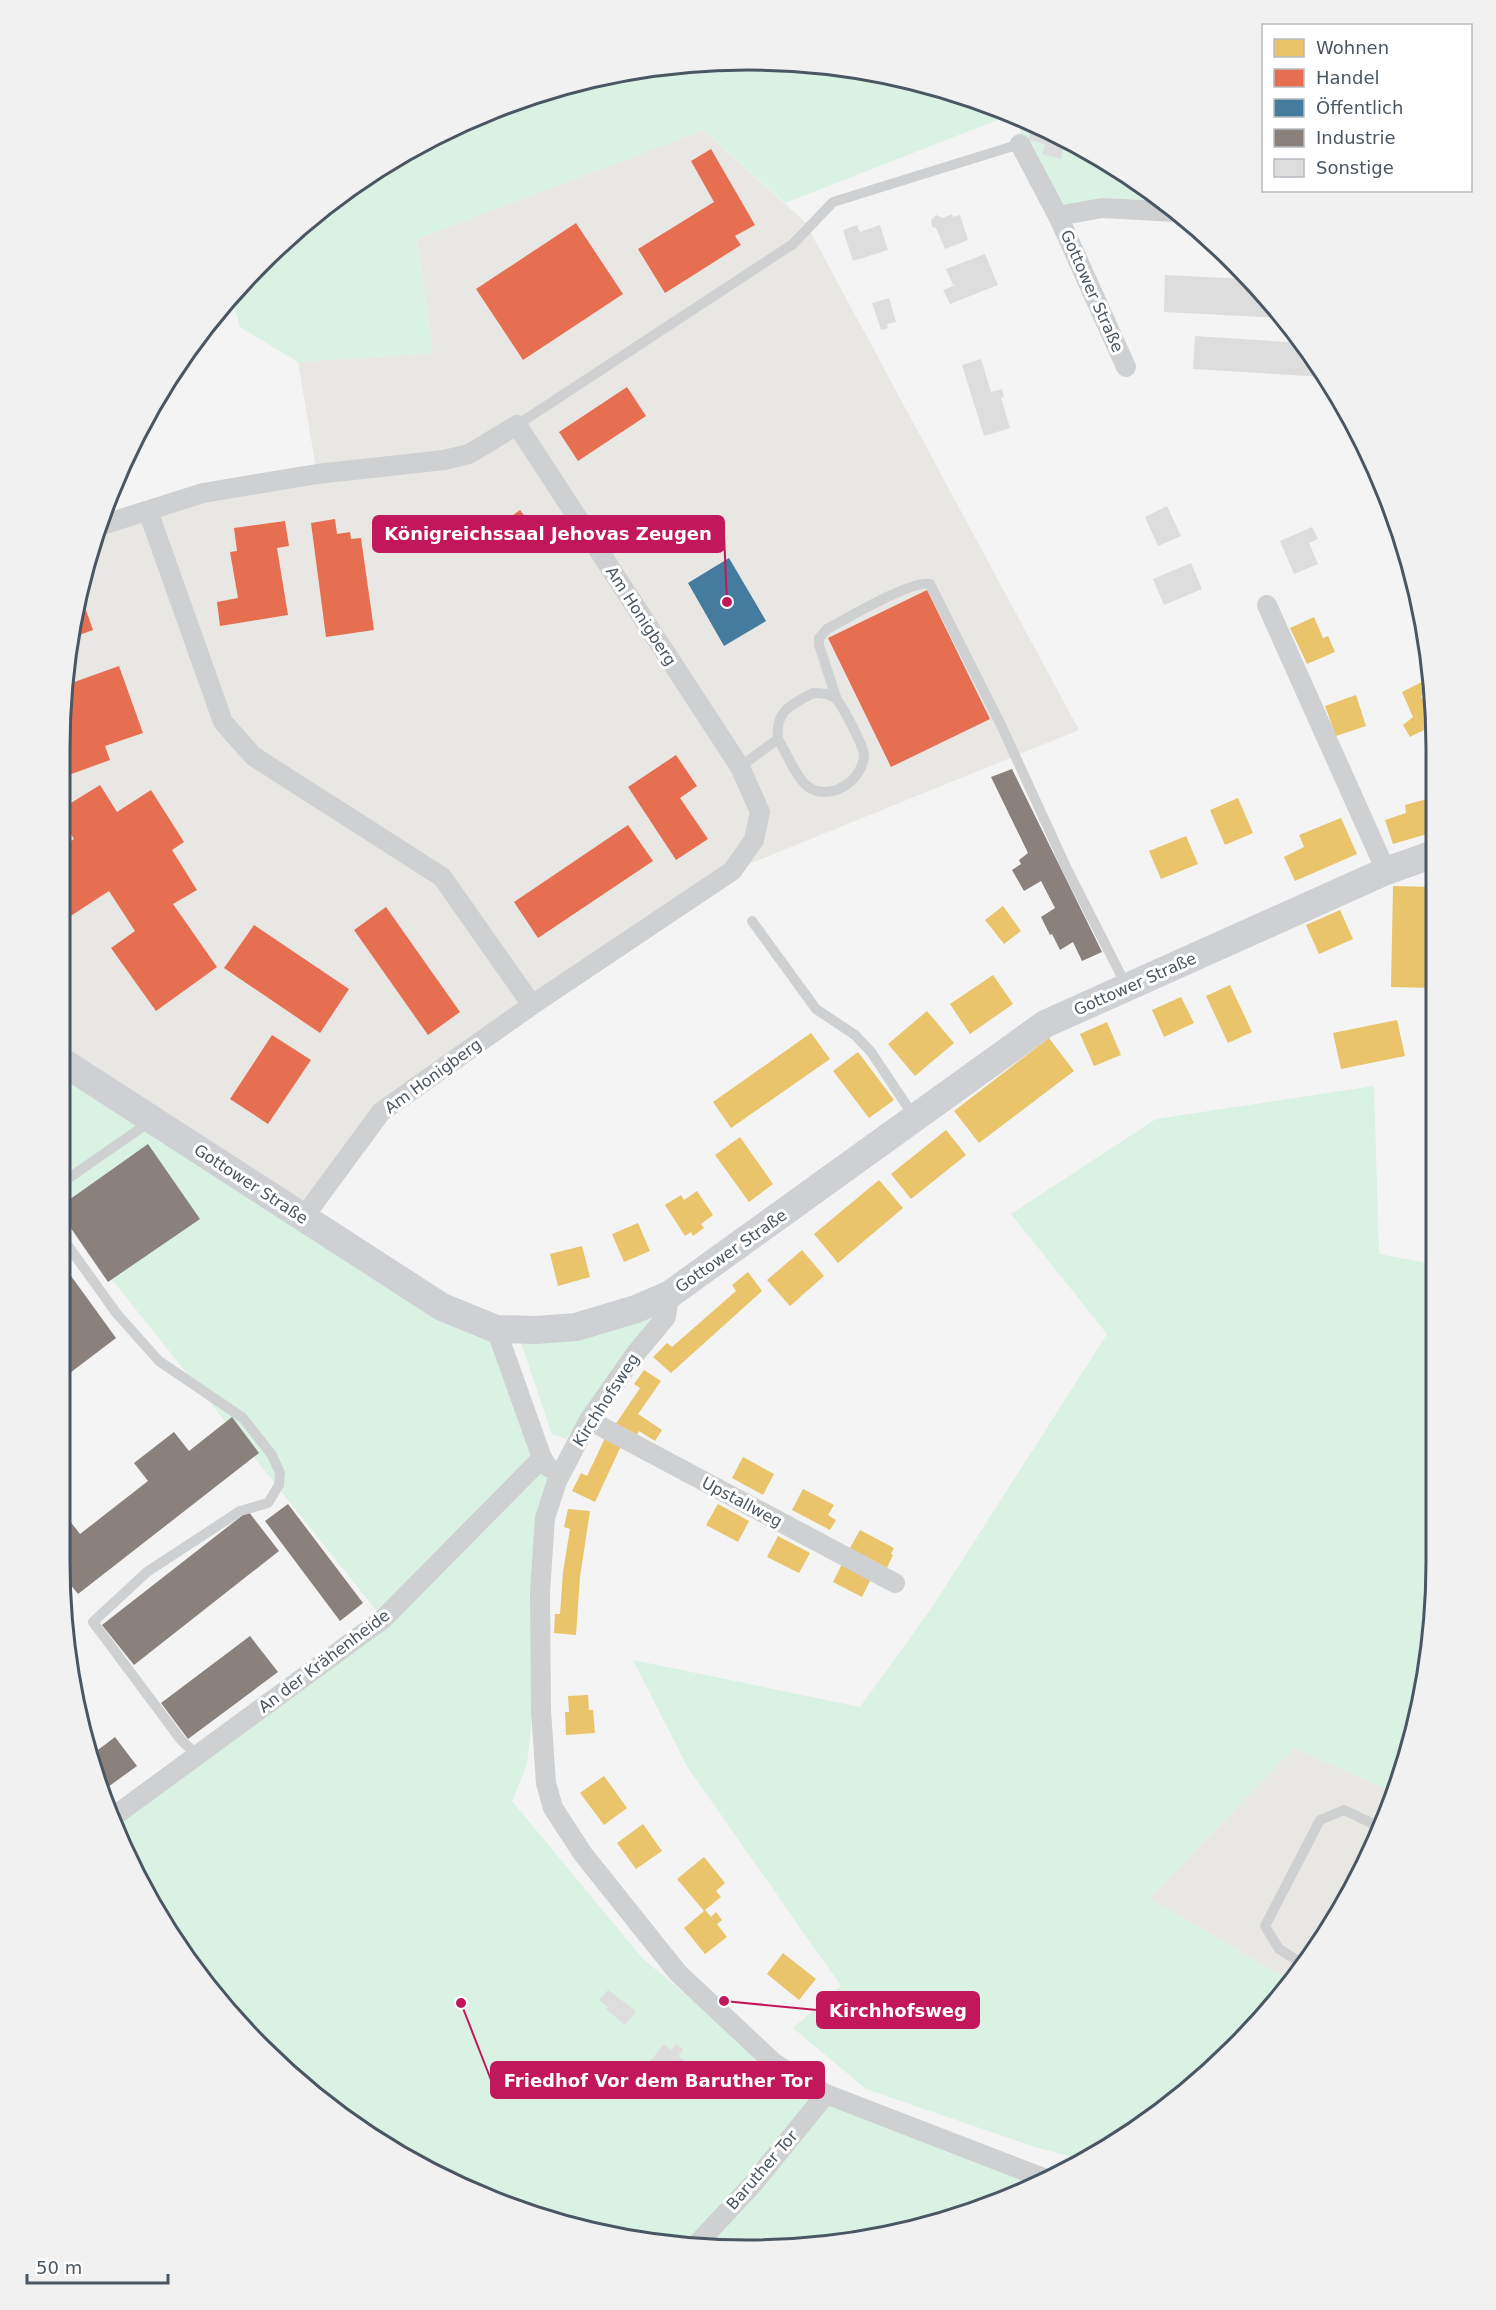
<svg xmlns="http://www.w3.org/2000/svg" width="1496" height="2310" font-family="'DejaVu Sans',sans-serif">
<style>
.commercial{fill:#e8e7e3}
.green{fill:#d9f2e3}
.homes{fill:#e9c46a}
.shops{fill:#e76f51}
.public{fill:#457b9d}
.industry{fill:#8a817c}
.building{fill:#ddddde}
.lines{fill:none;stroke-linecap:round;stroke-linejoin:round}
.lane{stroke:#ced0d2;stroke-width:10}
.street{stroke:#ced0d2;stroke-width:20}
.secondary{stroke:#ced0d4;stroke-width:28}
.labels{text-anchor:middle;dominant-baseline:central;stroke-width:6;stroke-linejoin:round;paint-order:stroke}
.street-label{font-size:16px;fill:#4a5661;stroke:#fff}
.rim{fill:none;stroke:#4a5661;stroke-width:3}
.leader{fill:none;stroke:#c2185b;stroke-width:2}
.callout-dot{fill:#c2185b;stroke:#fff;stroke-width:2}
.callout{fill:#c2185b;stroke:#c2185b;stroke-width:2}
.callout-label{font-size:18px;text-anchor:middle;font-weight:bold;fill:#fff}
</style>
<rect width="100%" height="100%" fill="#f4f4f4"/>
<g class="commercial">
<polygon points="703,130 805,222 1079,730 732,871 381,1112 303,1218 66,1064 66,658 102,525 317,474 298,362 433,353 417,239"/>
<polygon points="1294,1748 1393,1792 1383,1826 1344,1906 1290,1981 1149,1898"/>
</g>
<g class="green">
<polygon points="703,62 837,66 969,96 1010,115 785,203 703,130 417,239 433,353 298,362 240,327 231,295 329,202 443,131 570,84"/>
<polygon points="1020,120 1092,152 1176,212 1058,216 1020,144"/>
<polygon points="66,1064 496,1329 557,1481 527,1764 512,1801 643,1959 757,2053 1044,2180 1012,2197 926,2226 748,2250 614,2237 527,2213 404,2158 329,2108 261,2048 176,1945 113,1817 383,1619 66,1222"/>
<polygon points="1374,1086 1379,1254 1432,1264 1430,1651 1393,1792 1294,1748 1149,1898 1290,1981 1265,2015 1130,2134 1082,2160 1035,2147 866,2089 793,2028 841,1986 688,1768 633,1660 860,1707 931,1609 1107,1334 1011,1214 1156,1119"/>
<polygon points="645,1314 657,1318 566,1439 552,1434 521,1342"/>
</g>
<g class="homes">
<polygon points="1314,617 1323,638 1328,636 1335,652 1307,664 1290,628"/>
<polygon points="1430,678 1432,690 1421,696 1429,711 1435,711 1434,725 1410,737 1403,725 1413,717 1402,692"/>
<polygon points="1356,695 1366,726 1336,736 1325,706"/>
<polygon points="1434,797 1434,832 1393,844 1385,820 1406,813 1405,805"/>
<polygon points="1238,798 1253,833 1225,845 1210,810"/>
<polygon points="1341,818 1357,854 1295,881 1284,857 1304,847 1299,835"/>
<polygon points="1186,836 1198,864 1161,879 1149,851"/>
<polygon points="1393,886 1434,887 1432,988 1391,987"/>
<polygon points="1003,906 1021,931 1004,944 985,920"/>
<polygon points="1340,910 1353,939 1319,954 1306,925"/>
<polygon points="993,975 1013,1004 970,1034 950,1004"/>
<polygon points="1230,985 1252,1032 1228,1043 1206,996"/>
<polygon points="1181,997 1194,1023 1164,1037 1152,1010"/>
<polygon points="927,1011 954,1043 915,1076 888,1044"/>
<polygon points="1397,1020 1405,1056 1341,1069 1333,1033"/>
<polygon points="1107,1022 1121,1055 1094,1066 1080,1034"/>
<polygon points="811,1033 830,1059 731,1128 713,1102"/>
<polygon points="1049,1038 1074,1071 979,1143 954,1111"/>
<polygon points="858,1052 894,1100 869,1118 833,1071"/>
<polygon points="946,1130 966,1155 911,1199 891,1174"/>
<polygon points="740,1137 773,1184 749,1202 715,1155"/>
<polygon points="879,1180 903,1208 838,1263 814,1234"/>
<polygon points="697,1191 713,1215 701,1224 704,1228 693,1236 691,1232 685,1236 665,1205 681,1195 684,1200"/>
<polygon points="638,1223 650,1251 624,1262 612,1234"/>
<polygon points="582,1246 590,1277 558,1286 550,1254"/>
<polygon points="802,1250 824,1276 790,1306 767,1280"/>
<polygon points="748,1272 762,1291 671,1373 653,1357 667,1343 672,1347 736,1291 732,1285"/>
<polygon points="644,1370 661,1381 638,1414 662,1430 655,1441 639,1431 635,1438 615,1425 640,1388 634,1384"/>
<polygon points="605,1438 621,1446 595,1502 572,1491 581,1473 587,1476"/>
<polygon points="743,1457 774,1474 763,1495 732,1478"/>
<polygon points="803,1489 834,1505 828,1515 836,1520 830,1530 792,1510"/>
<polygon points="718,1504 749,1521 738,1542 706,1525"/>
<polygon points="568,1509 590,1511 580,1577 576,1635 554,1633 555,1614 560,1614 563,1572 570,1529 564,1527"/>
<polygon points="860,1530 894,1548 891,1554 893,1555 887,1568 850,1548"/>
<polygon points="778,1536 810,1553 799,1573 767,1557"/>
<polygon points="843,1562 872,1577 862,1597 833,1582"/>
<polygon points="588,1695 589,1710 593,1710 595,1733 566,1735 565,1712 569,1712 568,1696"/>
<polygon points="604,1776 627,1808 604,1825 580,1793"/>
<polygon points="643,1824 662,1851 636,1869 617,1843"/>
<polygon points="704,1857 725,1883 716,1891 721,1897 705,1910 711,1917 716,1912 722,1920 717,1924 727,1937 705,1954 684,1928 704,1911 677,1879"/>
<polygon points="783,1953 816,1979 799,2000 767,1974"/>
</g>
<g class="shops">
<polygon points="711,149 755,225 735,236 741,245 665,293 638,249 714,202 691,161"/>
<polygon points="576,223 623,294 523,360 476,289"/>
<polygon points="627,387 646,416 578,461 559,432"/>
<polygon points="520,510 538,535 513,553 495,528"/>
<polygon points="335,519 337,534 350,532 351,539 361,538 374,630 326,637 311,523"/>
<polygon points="285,521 289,546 277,548 288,615 220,626 217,602 238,598 230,552 237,551 234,528"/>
<polygon points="927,590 990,719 891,767 828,638"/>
<polygon points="82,599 93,630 71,638"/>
<polygon points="119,666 143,733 105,746 110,760 66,776 66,685"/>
<polygon points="676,755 697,786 680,798 708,839 676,860 628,787"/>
<polygon points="100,785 117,812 151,790 184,842 172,850 197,890 173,904 217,967 156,1011 111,948 135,931 109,891 66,919 66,844 74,839 66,826 66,806"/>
<polygon points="628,825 653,861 538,938 514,902"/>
<polygon points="386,907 460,1012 428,1035 354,930"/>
<polygon points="254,925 349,989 320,1033 224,968"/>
<polygon points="272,1035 311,1060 268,1124 230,1099"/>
</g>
<polygon class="public" points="729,558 766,621 724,646 688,583"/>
<g class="industry">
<polygon points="1012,769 1102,952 1082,961 1073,942 1060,950 1052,934 1050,935 1041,917 1055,908 1041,881 1024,891 1012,870 1021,864 1019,860 1028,853 991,777"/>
<polygon points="148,1144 200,1219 108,1282 66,1221 66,1202"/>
<polygon points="66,1269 116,1338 66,1376"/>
<polygon points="232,1417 259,1453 78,1594 66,1579 66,1516 80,1534 148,1481 134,1463 174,1432 189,1451"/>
<polygon points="288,1504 363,1603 340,1621 265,1521"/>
<polygon points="248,1511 279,1551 134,1665 102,1625"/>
<polygon points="250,1636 278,1672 188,1739 161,1703"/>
<polygon points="115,1737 137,1766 101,1792 96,1783 90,1756"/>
</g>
<g class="building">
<polygon points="1032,125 1065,140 1061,159 1042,154 1045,144 1028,140"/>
<polygon points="952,214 953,217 960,215 968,240 945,249 936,228 932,227 931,220 936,215 943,218"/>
<polygon points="857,225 860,232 880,225 888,250 853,261 843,230"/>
<polygon points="985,254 998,285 950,304 943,290 956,285 953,285 946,269"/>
<polygon points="1165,275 1247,279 1283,318 1164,312"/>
<polygon points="889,298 896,322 887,324 888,328 881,330 872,303"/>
<polygon points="1195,336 1302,343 1323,377 1193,369"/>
<polygon points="981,359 991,392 1002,389 1004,397 1001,398 1010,428 984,436 962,365"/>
<polygon points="1167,506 1181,536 1158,546 1145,517"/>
<polygon points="1312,527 1318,539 1309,543 1318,564 1294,574 1280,541"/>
<polygon points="1191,563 1202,589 1164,605 1153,579"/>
<polygon points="608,1990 636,2011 625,2025 606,2009 608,2007 599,2000"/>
<polygon points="664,2044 671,2050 677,2044 683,2050 678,2056 685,2061 661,2091 640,2074"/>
</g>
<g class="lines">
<g class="lane">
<polyline points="517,425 793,244 833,202 1020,144"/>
<path d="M813,693C820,693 829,693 835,698C842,704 864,747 864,755C863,781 829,803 807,786C796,777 786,752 778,739C775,710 791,705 813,693Z"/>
<path d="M837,700L819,645V638L827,629C846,619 913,579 930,584L1001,725L1067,869L1127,987"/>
<polyline points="740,767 778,739"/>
<polyline points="752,921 816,1009 855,1035 871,1052 915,1118"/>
<polyline points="66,1180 151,1121"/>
<polyline points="66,1243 117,1314 159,1361 243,1418 272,1455 280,1473 279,1485 268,1503 240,1511 147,1572 93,1622 181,1740 197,1755"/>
<polyline points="1303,1964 1279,1949 1265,1926 1320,1820 1344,1810 1382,1828"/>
</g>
<g class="street">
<polyline points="1020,144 1058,216 1126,367"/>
<polyline points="1058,216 1102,208 1176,212"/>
<polyline points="148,511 223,722 253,756 442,877 532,1005"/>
<polyline points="102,525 203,493 317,474 444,460 469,454 517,425 740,767 760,812 754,840 732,871 532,1005 381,1112 303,1218"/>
<polyline points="1267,605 1386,871"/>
<polyline points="669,1295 666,1317 636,1353 589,1420 557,1481 545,1518 540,1592 541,1710 546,1783 553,1808 583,1854 678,1973 774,2063 826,2094 1046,2179"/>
<polyline points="496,1329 542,1458 548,1467"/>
<polyline points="589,1420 895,1583"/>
<polyline points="113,1817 383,1619 542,1458"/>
<polyline points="696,2245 753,2184 826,2094"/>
</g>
<polyline class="secondary" points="66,1064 442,1307 496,1329 536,1330 576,1327 636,1309 669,1295 1045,1024 1386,871 1434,854"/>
</g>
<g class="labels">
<g class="street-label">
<text transform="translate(1092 291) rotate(66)">Gottower Straße</text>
<text transform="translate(641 616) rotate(57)">Am Honigberg</text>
<text transform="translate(1135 984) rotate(-24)">Gottower Straße</text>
<text transform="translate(433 1076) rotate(-36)">Am Honigberg</text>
<text transform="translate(251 1184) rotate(33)">Gottower Straße</text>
<text transform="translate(731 1251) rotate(-35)">Gottower Straße</text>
<text transform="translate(606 1400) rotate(-57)">Kirchhofsweg</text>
<text transform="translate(742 1502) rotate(28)">Upstallweg</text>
<text transform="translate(324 1661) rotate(-37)">An der Krähenheide</text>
<text transform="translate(762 2170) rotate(-49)">Baruther Tor</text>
</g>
</g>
<path d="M0 0H1496V2310H0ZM748 70H748A678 678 0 0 1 1426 748V1562A678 678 0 0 1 748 2240H748A678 678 0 0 1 70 1562V748A678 678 0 0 1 748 70Z" fill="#f1f1f2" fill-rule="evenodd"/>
<path class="rim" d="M748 70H748A678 678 0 0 1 1426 748V1562A678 678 0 0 1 748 2240H748A678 678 0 0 1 70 1562V748A678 678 0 0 1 748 70Z"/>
<path class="leader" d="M727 602L724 534M724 2001L817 2010M461 2003L491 2080"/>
<g class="callout-dot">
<circle cx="727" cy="602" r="6"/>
<circle cx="724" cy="2001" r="6"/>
<circle cx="461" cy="2003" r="6"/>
</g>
<g class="callout">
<rect x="373" y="516" width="351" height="36" rx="6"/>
<rect x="817" y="1992" width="162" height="36" rx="6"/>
<rect x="491" y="2062" width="333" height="36" rx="6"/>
</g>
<g class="callout-label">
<text x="548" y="540">Königreichssaal Jehovas Zeugen</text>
<text x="898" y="2017">Kirchhofsweg</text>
<text x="658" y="2087">Friedhof Vor dem Baruther Tor</text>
</g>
<rect x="1262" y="24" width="210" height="168" fill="#ffffff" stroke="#b7bbc0" stroke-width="1.5"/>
<rect x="1274" y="39" width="30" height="18" fill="#e9c46a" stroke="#b7bbc0" stroke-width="1.5"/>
<text x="1316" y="54" font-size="18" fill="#4a5661">Wohnen</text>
<rect x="1274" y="69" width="30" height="18" fill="#e76f51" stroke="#b7bbc0" stroke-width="1.5"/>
<text x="1316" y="84" font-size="18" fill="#4a5661">Handel</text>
<rect x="1274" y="99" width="30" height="18" fill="#457b9d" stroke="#b7bbc0" stroke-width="1.5"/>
<text x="1316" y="114" font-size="18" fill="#4a5661">Öffentlich</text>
<rect x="1274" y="129" width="30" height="18" fill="#8a817c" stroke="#b7bbc0" stroke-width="1.5"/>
<text x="1316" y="144" font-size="18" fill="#4a5661">Industrie</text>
<rect x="1274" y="159" width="30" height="18" fill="#ddddde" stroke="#b7bbc0" stroke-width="1.5"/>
<text x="1316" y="174" font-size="18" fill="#4a5661">Sonstige</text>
<path d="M27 2274v9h141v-9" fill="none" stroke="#4a5661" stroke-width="3"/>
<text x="36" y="2274" font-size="18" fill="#4a5661" stroke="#ffffff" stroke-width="4.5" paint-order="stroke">50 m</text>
</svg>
